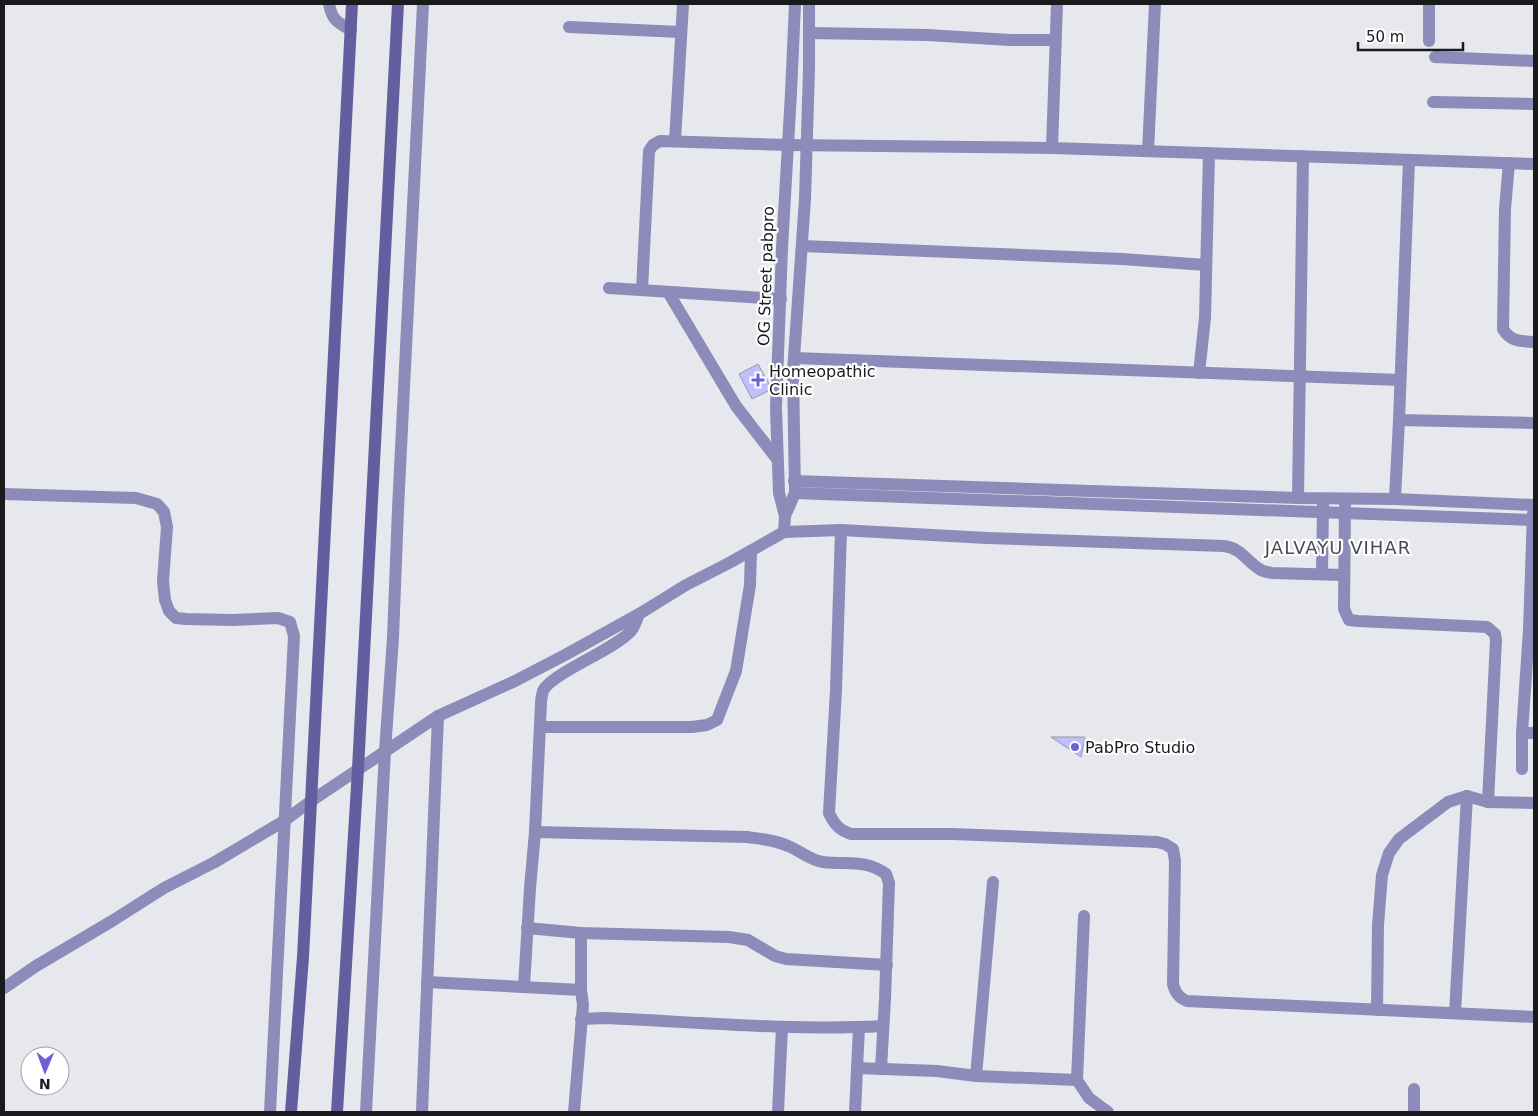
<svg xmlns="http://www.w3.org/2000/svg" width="1538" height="1116" font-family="'DejaVu Sans',sans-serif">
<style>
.building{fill:#bfbefe;stroke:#9a9aa1}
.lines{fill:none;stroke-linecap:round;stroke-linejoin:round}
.minor{stroke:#8c8bb9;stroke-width:12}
.tertiary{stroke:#8c8bb9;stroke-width:12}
.secondary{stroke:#625e9f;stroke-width:12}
.poi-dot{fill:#705fd9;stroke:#fff;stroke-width:2}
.labels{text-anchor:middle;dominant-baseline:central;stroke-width:4.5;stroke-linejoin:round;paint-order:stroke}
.street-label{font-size:16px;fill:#1a1a1d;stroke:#fff}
.poi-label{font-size:16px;fill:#1a1a1d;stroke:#fff;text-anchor:start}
.neighbourhood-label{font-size:18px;letter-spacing:1px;fill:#4a4a50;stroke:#fff}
</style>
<rect width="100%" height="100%" fill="#e7e7ee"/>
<g class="building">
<polygon points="758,364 772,389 752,399 739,374"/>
<polygon points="1051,737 1085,737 1081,757"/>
</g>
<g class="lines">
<g class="minor">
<path d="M329,4C332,20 337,22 351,30"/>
<polyline points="1429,4 1429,41"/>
<polyline points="569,27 681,32"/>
<polyline points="809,33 927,35 1010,40 1055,40"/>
<polyline points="1435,57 1534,61"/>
<polyline points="1433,102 1534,104"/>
<polyline points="675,141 683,4"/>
<polyline points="1052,148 1057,4"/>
<polyline points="1148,151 1155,4"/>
<path d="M1509,163L1505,209L1503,329C1511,342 1520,341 1534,342"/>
<polyline points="802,246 1122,259 1206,265"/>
<polyline points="609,288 781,299"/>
<polyline points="642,290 649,151 653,145 660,141 788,145 1052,148 1534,164"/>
<polyline points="668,292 736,406 777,459"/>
<polyline points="794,358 1400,380"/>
<polyline points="1199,373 1205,318 1209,153"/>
<polyline points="1399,420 1409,160"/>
<polyline points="794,481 1298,498 1395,499 1534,505"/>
<polyline points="795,493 1534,520"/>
<polyline points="4,494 136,498 157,504 164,512 167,527 163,581 165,600 169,611 176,618 186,619 233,620 278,618 290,622 294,636 270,1112"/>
<polyline points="1298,498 1303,156"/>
<polyline points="1395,499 1399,420 1534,423"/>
<polyline points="1345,506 1344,609 1349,620 1358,621 1487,627 1495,634 1496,640 1488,802 1534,803"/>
<polyline points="1533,513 1529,630 1522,733 1534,733"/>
<path d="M841,530L836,690L829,813C834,824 839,830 851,834H952L1157,842L1165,844L1173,849L1175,861L1173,984C1175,993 1179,998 1187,1001L1534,1017"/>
<path d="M784,532L841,530L987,538L1224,546C1241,548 1247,562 1261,570C1264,572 1268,572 1272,573L1344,575"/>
<polyline points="1322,574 1323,504"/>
<polyline points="540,727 692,727 707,725 717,720 736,671 750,585 751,551"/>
<polyline points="1522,769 1522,733"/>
<path d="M535,832L747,837C761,839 775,840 788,846C801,851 809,860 823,862C847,865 865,859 886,874L889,883L885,999L881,1069"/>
<polyline points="527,928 581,933 729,937 748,940 775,956 786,959 887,965"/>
<polyline points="581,933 581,990"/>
<polyline points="427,982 581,990 583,1005 574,1112"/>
<path d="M524,986L530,888L535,832L541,703C541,699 542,695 543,691C550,674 614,650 631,631C635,626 637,619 639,614"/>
<polyline points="4,988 36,966 112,921 164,888 215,862 284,821"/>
<polyline points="1377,1010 1378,925 1382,875 1389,853 1399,839 1448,802 1467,796"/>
<polyline points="1455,1013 1467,796 1488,802"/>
<path d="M581,1019L605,1018C698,1022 790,1031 883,1026"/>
<polyline points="857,1068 937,1071 976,1076 1077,1080 1084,916"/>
<polyline points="976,1076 993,882"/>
<polyline points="1077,1080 1089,1098 1108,1112"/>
<polyline points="366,1112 385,751 393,638 398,509 423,4"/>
<polyline points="422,1112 438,716"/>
<polyline points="778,1112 782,1027"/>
<polyline points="855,1112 859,1027"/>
<polyline points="1414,1112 1414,1089"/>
</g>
<g class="tertiary">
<polyline points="785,516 779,493 776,408 782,248 791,93 795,4"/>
<polyline points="284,821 311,801 438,716 515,681 565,655 639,614 686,585 729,563 784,532 785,516 795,493 793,372 805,199 809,69 809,4"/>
</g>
<g class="secondary">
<polyline points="291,1112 303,957 352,4"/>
<polyline points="337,1112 358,769 398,4"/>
</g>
</g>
<g class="poi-dot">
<path d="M755.5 372.5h5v5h5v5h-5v5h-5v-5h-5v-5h5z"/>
<circle cx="1075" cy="747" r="5"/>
</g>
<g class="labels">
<g class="street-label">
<text transform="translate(766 276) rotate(-88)">OG Street pabpro</text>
</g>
<g class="poi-label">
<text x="769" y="371">Homeopathic<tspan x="769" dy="18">Clinic</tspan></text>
<text x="1085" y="747">PabPro Studio</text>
</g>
<g class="neighbourhood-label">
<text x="1338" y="547">JALVAYU VIHAR</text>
</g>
</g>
<rect width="1538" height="1116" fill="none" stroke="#1a1a1d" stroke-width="10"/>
<g transform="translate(45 1071) rotate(181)"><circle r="24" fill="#ffffff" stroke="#a3a3a5"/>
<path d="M0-4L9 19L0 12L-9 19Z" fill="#705fd9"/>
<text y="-8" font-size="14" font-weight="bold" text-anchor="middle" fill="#1a1a1d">N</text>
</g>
<path d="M1358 42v8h105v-8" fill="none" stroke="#1a1a1d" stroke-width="2.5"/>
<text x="1366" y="42" font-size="15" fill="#1a1a1d" stroke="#ffffff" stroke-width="4" paint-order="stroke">50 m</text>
</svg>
